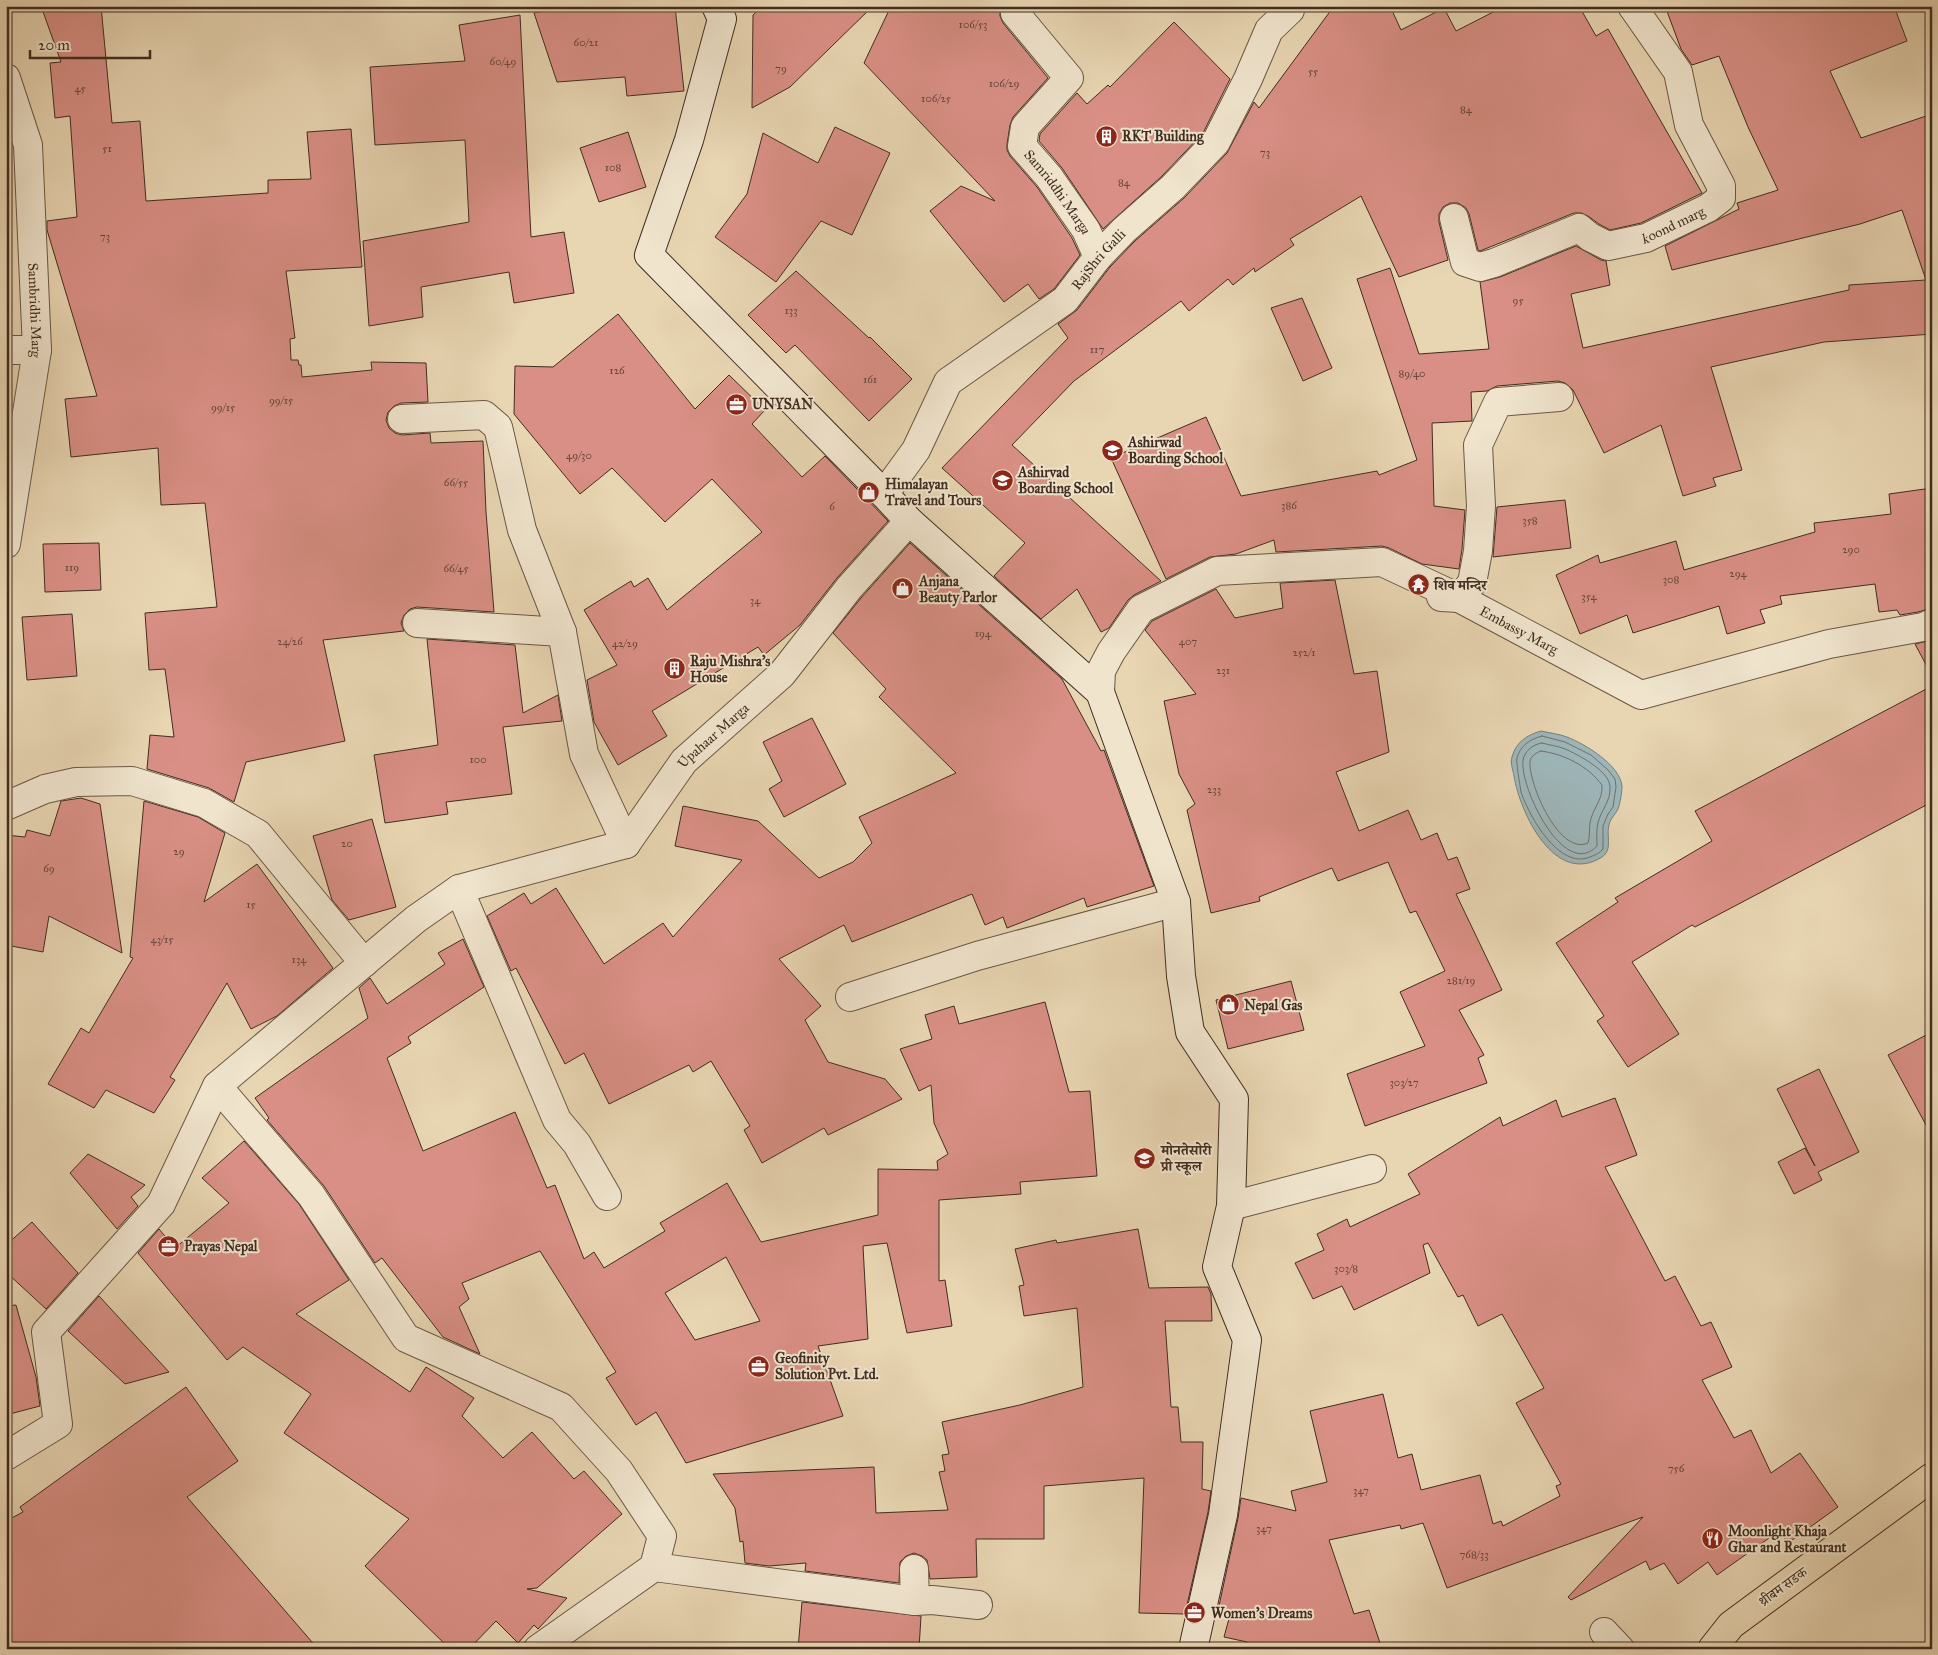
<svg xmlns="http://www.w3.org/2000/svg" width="1938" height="1655" font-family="'IM FELL Great Primer','Noto Serif Devanagari',serif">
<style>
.water{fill:#9db5b8;stroke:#787f7c}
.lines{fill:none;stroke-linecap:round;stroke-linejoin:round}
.shore{stroke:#6f716c;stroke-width:1}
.building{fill:#d98f85;stroke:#412d21;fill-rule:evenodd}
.street-casing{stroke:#6b5745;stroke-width:30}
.secondary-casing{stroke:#412d21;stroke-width:30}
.primary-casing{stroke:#412d21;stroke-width:30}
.street{stroke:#f0e4cd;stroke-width:28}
.secondary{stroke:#f0e4cd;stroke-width:28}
.primary{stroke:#e8d5b2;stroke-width:28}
.labels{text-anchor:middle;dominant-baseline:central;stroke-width:4;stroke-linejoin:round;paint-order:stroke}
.number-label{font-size:11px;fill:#67463a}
.poi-label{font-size:14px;font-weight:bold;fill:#412d21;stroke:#f0e4cd;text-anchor:start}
.street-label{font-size:14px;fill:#412d21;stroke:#f0e4cd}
</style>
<rect width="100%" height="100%" fill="#e8d5b2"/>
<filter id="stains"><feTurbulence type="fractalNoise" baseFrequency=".004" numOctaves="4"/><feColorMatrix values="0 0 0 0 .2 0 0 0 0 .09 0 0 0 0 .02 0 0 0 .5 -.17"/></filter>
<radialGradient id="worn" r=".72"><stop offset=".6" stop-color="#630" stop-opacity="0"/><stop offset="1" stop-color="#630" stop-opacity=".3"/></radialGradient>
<path class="water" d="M1541,731C1550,733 1559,734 1567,737C1585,744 1620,765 1622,786C1622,792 1620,804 1618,809C1615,815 1610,819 1609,825C1606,836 1613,850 1602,857C1555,887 1520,813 1514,776C1513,770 1510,763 1512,757C1516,742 1527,735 1541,731Z"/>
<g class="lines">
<g class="shore">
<path d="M1542,736L1565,742L1591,755L1608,770L1615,779L1616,787L1613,807L1608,814L1603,826V849C1600,853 1595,855 1590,857C1559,870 1529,816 1521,792C1520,786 1519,779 1518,773C1518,768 1516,762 1517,758C1520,746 1530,739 1542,736Z"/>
<path d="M1542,743C1549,745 1558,746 1565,749C1577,754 1610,771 1610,787C1611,801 1601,810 1598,823C1596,830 1597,839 1597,846C1564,881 1519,786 1523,760C1525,750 1534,744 1542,743Z"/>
<path d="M1541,751C1564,754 1588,766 1602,785C1603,801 1592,809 1590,823C1589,830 1590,837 1588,843C1559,856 1528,783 1530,761C1531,756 1537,752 1541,751Z"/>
</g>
</g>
<g class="building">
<polygon points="41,6 101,6 112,123 140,121 146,201 268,193 268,180 311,179 307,132 351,129 362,267 286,271 295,338 290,339 291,360 298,360 299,365 301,365 302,377 372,370 371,362 426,363 428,402 401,403 394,406 388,412 386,420 389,428 395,433 402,435 430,433 431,443 483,441 486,512 494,612 417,607 410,609 404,615 401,623 404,631 323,640 345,741 246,762 234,802 209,788 147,769 150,735 174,737 165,669 149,670 145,613 217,607 205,503 161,505 158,448 71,457 65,399 97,396 47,230 47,221 77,217 70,116 55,118 50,63 61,62"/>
<polygon points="571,6 675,6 684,91 627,96 625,77 557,82 534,13"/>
<polygon points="763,6 873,6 790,87 752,108 753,15"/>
<polygon points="891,6 1000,6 1000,16 1003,23 1048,78 1013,117 1010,125 1007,144 1007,150 1010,156 1037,187 1072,238 1080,255 1054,289 1039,299 1028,284 1004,302 930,211 961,186 995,201 864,63"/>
<polygon points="1334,6 1390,6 1401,30 1444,8 1456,31 1505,6 1579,6 1596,36 1608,29 1702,193 1641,223 1610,230 1599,224 1588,216 1581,213 1574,213 1480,251 1478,250 1469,214 1466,208 1458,203 1450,203 1443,207 1439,214 1439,222 1448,260 1399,277 1361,196 1290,239 1294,245 1255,272 1254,268 1233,285 1228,279 1189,311 1181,301 1074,381 1012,445 1161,581 1134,595 1128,600 1109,628 1101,632 1077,589 1041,619 994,576 1025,543 942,468 1068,338 1058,324 1077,310 1110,267 1135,241 1184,198 1227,153 1254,102 1259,108"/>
<polygon points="1665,6 1894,6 1907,41 1830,71 1861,138 1932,114 1932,334 1824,342 1711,367 1742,470 1713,478 1716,486 1683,496 1661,425 1604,453 1573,390 1565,383 1558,381 1497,386 1487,391 1471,392 1472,421 1432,423 1434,506 1465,510 1462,549 1459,569 1422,564 1389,548 1382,546 1276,552 1274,540 1236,554 1210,557 1166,579 1111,458 1206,417 1241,496 1377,471 1379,475 1417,460 1357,279 1390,268 1419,354 1489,349 1480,282 1500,277 1576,246 1601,260 1606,261 1610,285 1571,294 1583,348 1849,290 1849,285 1926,280 1902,210 1860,224 1672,270 1665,246 1739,209 1737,203 1778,190 1748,127 1719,56 1692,65 1681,49"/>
<polygon points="520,15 531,237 564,232 574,293 514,303 509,272 421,287 423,317 369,326 363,241 469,222 465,140 375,145 370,67 465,61 459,25"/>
<polygon points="1174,22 1230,79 1203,133 1162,176 1103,229 1062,168 1039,141 1040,134 1077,93 1087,104 1108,85 1110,87"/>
<polygon points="835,127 890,153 852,235 821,221 776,282 715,237 747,194 763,133 818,163"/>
<polygon points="628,132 646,187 599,202 580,148"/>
<polygon points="796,271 869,338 870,337 912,379 869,421 795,345 786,353 748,315"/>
<polygon points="1302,298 1332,368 1303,381 1271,308"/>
<polygon points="618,314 695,409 729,375 765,410 752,424 802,477 825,456 888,521 837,578 800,625 764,655 758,647 652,711 667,736 618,765 594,722 587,680 617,665 584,610 631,581 634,587 648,578 667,610 762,532 712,479 665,522 612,468 580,494 514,414 515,366 553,367"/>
<polygon points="1932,488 1932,608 1918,612 1900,615 1897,610 1879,612 1875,584 1780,596 1782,604 1760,610 1765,623 1727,634 1719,606 1633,633 1627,615 1580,634 1556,575 1598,555 1600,563 1676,541 1684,570 1815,532 1814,523 1891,514 1889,494"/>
<polygon points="1565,500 1571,548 1493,557 1497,507"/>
<polygon points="99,543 101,590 45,592 43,544"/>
<polygon points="910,543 1062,679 1101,751 1104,750 1154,886 1087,907 1084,898 1007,928 1003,917 985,925 972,894 852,942 844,925 779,959 821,1006 805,1020 828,1062 885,1079 902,1099 828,1135 824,1128 762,1163 744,1130 750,1126 711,1061 693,1072 689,1065 609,1104 584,1053 565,1064 516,968 511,971 487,916 524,893 531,904 556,888 604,964 663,923 673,937 742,860 675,846 683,806 758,821 819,878 853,862 872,843 859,817 956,773 879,697 886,689 833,633 861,598"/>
<polygon points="1335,580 1354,674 1377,671 1389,752 1336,772 1359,831 1408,810 1421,840 1437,833 1448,860 1457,857 1470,889 1456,894 1502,990 1459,1010 1484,1055 1478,1058 1487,1083 1365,1126 1347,1074 1425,1046 1400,992 1445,971 1416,911 1410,913 1388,862 1338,881 1332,868 1259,897 1260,901 1211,913 1187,810 1195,804 1179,774 1164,701 1196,694 1145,630 1152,621 1216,589 1235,618 1283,608 1280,583"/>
<polygon points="72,614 77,676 27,680 22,617"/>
<polygon points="427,639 515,645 523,713 558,695 562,721 503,727 512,794 446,802 448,814 385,823 374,755 438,745"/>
<polygon points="1932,640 1932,676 1915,644"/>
<polygon points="1932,686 1932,802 1695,927 1692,925 1632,962 1679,1034 1628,1067 1597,1021 1604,1016 1556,943 1618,902 1615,898 1712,841 1695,811"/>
<polygon points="812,718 846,784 784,817 769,789 782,781 763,742"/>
<polygon points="81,798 100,804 122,953 49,916 43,952 6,945 6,835 25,837 27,830 50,836 61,801"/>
<polygon points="144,801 198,817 225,833 204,902 257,864 333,968 277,1016 251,1029 227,983 170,1077 175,1080 154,1113 106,1090 94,1108 48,1084 81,1028 89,1033 133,958 130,957"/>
<polygon points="372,819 396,907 349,920 332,900 313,836"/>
<path d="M463,939L484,987L408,1037L411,1043L387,1058L423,1151L515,1112L547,1188L555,1185L584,1259L594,1252L604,1268L665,1231L660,1223L727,1183L761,1242L878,1215V1169L938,1170L937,1161L948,1154L934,1123L931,1085L919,1091L900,1049L932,1039L925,1015L954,1006L959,1024L1045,1002L1069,1092L1090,1091L1097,1176L1020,1182L1021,1194L939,1200V1281L945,1280L952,1326L907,1333L887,1243L863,1246L868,1339L818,1346L843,1416L686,1463L656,1412L636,1425L606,1378L616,1372L540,1251L462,1283L469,1299L459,1307L480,1354L443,1337L382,1258L375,1263L324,1186L267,1120L269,1118L255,1098L368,1018L359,988L370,978L387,1004L445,964L438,953ZM726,1257L760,1321L695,1340L665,1293Z"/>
<polygon points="1291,981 1304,1030 1228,1049 1216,1000"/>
<polygon points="1932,1032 1932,1136 1888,1055"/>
<polygon points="1819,1069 1859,1152 1818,1172 1822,1180 1794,1194 1778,1162 1805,1148 1815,1166 1777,1089"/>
<polygon points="1615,1098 1637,1155 1605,1167 1665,1281 1675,1276 1701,1326 1711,1322 1732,1367 1702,1380 1734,1438 1751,1430 1771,1473 1800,1453 1838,1507 1788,1543 1779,1531 1717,1575 1708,1562 1678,1584 1664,1563 1650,1570 1646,1561 1571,1600 1568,1597 1643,1517 1447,1588 1423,1523 1401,1529 1400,1525 1329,1540 1354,1614 1369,1610 1382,1649 1245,1649 1247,1642 1224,1637 1230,1615 1217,1615 1238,1518 1241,1498 1296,1511 1291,1491 1327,1482 1310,1411 1383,1394 1398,1458 1412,1454 1421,1490 1480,1475 1493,1524 1501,1521 1503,1526 1560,1496 1556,1486 1561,1484 1516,1403 1544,1388 1502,1314 1478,1326 1463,1295 1458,1297 1428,1243 1423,1245 1430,1273 1354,1310 1342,1286 1313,1299 1295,1263 1324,1250 1317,1234 1347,1219 1350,1227 1420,1194 1408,1174 1500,1117 1503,1126 1556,1100 1562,1117"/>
<polygon points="244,1141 299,1204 349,1280 296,1314 410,1392 426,1367 474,1398 462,1416 503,1458 532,1432 574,1479 584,1471 622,1514 537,1588 527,1589 567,1598 538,1629 534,1625 518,1643 496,1621 469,1649 450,1649 365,1566 409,1519 284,1433 311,1394 243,1347 227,1360 138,1253 159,1229 175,1248 229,1203 202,1178"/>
<polygon points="88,1154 145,1185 131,1197 138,1206 117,1229 70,1173"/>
<polygon points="32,1222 78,1273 46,1309 6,1272 6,1245"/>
<polygon points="1138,1229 1149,1288 1208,1287 1211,1294 1212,1321 1165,1321 1171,1407 1178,1407 1181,1442 1203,1442 1202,1489 1211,1491 1208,1512 1185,1614 1139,1613 1144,1478 1044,1486 1044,1539 976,1539 977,1577 930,1579 927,1560 922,1556 914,1553 906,1556 900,1562 899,1583 805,1571 806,1563 769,1566 745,1563 743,1541 740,1542 735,1508 713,1474 874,1467 876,1513 948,1510 939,1472 945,1471 942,1455 949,1454 942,1422 1020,1405 1083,1387 1077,1308 1024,1316 1019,1286 1024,1285 1015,1249 1056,1240 1057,1243"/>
<polygon points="99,1296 169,1372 125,1384 68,1331"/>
<polygon points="16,1305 36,1377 40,1406 6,1415 6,1306"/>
<polygon points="186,1387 238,1461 187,1497 318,1649 6,1649 6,1521 23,1512 20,1507"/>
<polygon points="802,1602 921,1616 919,1649 798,1649"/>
</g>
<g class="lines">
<defs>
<g id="street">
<path id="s1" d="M1015,13L1069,78L1025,127L1022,146L1049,177L1086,230L1098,257"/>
<path id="s2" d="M6,78L28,145L37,350L6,544"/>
<path id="s3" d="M1454,218L1465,262L1480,267L1494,263L1579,228L1590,237L1608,246L1646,238L1708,208L1721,198V186L1689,125L1678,72L1632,6"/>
<polyline points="6,350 37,350"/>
<polyline points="402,419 484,415 498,427 522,530 562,632 584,754 626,844"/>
<path id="s4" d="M884,494L916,450L948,382L1065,300L1098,257L1124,230L1173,187L1216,142L1248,79L1269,30L1290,10L1291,6"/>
<polyline points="1441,597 1459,598 1472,583 1478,551 1481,506 1478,445 1498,402 1559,397"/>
<polyline points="417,623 562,632"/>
<path id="s5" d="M1100,692L1101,671L1111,652L1141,609L1217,571L1382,562L1459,598L1641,695L1829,644L1923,627L1932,623"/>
<polyline points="6,806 45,789 76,782 132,781 204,803 258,834 364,963"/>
<path id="s6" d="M626,844L684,761L782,674L849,588L909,521"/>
<polyline points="459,889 557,1120 577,1144 607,1196"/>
<polyline points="850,997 977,956 1176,902"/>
<polyline points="217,1086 311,1195 406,1338 561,1407 619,1471 662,1536 654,1567 538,1649"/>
<polyline points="1231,1206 1372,1169"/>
<polyline points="6,1456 58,1424 46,1332 161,1204 217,1086 416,919 459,889 626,844"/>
<polyline points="654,1567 915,1601 932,1600 978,1605"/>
<polyline points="914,1569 915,1601"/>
<polyline points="1604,1632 1620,1649"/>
</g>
<polyline id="secondary" points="716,6 722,19 689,140 649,255 884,494 909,521 1100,692 1176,902 1181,976 1190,1032 1234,1099 1231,1206 1217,1267 1247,1340 1223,1515 1193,1649"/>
<polyline id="primary" points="1712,1649 1731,1625 1932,1477"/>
</defs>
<use href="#street" class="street-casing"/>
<use href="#secondary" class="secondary-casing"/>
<use href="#primary" class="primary-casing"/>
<use href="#street" class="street"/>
<use href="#secondary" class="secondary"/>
<use href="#primary" class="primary"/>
</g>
<defs>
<symbol id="building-disc" viewBox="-11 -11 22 22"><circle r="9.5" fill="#8f2418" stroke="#f0e4cd"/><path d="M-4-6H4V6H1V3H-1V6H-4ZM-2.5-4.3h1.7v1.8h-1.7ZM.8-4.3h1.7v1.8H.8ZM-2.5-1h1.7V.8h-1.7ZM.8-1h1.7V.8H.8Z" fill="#fff"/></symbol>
<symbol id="office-disc" viewBox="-11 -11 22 22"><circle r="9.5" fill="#8f2418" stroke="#f0e4cd"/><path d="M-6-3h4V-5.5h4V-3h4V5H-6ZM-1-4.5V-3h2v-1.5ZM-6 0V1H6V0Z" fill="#fff"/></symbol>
<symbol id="school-disc" viewBox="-11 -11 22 22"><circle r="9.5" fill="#8f2418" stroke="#f0e4cd"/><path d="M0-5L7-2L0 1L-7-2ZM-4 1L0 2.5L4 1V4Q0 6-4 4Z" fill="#fff"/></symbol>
<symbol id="university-disc" viewBox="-11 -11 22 22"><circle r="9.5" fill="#8f2418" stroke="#f0e4cd"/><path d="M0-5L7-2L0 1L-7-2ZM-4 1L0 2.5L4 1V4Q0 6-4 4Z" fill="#fff"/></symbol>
<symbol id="shop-disc" viewBox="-11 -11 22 22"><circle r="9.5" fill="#8f2418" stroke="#f0e4cd"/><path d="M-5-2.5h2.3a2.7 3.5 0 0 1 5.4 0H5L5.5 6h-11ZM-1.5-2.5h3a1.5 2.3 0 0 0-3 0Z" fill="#fff"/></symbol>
<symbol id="temple-disc" viewBox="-11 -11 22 22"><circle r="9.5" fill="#8f2418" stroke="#f0e4cd"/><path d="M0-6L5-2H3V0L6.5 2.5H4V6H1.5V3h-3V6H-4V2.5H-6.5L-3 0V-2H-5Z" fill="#fff"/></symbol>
<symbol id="restaurant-disc" viewBox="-11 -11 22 22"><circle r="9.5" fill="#8f2418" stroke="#f0e4cd"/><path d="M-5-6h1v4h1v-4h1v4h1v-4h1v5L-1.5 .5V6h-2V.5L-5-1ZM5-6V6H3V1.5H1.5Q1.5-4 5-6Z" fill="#fff"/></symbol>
</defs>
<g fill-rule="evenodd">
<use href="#building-disc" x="1094" y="124" width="25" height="25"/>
<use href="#office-disc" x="724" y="392" width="25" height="25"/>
<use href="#school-disc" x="1100" y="438" width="25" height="25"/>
<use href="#university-disc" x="990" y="468" width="25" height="25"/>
<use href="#shop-disc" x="856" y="480" width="25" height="25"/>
<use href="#temple-disc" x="1406" y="572" width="25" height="25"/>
<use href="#shop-disc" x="890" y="576" width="25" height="25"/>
<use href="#building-disc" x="662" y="656" width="25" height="25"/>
<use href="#shop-disc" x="1216" y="992" width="25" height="25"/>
<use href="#school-disc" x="1132" y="1146" width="25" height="25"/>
<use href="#office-disc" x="156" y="1234" width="25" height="25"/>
<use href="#office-disc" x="746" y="1354" width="25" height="25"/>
<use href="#restaurant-disc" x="1700" y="1526" width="25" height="25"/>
<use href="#office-disc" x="1182" y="1600" width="25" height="25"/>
</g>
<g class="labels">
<g class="number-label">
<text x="973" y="24">106/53</text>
<text x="586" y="42">60/21</text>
<text x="503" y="61">60/49</text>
<text x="781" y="68">79</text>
<text x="1313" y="71">55</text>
<text x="1004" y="83">106/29</text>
<text x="80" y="88">45</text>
<text x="936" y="98">106/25</text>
<text x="1466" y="109">84</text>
<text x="107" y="148">51</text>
<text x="1265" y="152">73</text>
<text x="613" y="167">108</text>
<text x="1124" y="182">84</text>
<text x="105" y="236">73</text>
<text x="1518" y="300">95</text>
<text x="791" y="310">133</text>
<text x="1097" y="349">117</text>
<text x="617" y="370">126</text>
<text x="1412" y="373">89/40</text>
<text x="870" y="379">161</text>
<text x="281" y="400">99/15</text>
<text x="223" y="407">99/15</text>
<text x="579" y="455">49/30</text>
<text x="456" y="482">66/55</text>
<text x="1289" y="505">386</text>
<text x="832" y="506">6</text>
<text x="1530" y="520">358</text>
<text x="1851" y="549">290</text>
<text x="72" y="567">119</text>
<text x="456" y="568">66/45</text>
<text x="1738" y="573">294</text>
<text x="1671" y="579">308</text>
<text x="1589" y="596">354</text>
<text x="755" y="600">34</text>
<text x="983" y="633">194</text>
<text x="290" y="641">24/26</text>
<text x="1188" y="641">407</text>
<text x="625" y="643">42/29</text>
<text x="1304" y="652">252/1</text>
<text x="1223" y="670">231</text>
<text x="478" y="759">100</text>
<text x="1214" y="789">233</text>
<text x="347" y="843">20</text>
<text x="179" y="851">29</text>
<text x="49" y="868">69</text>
<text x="251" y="904">15</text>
<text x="162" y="939">43/15</text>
<text x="299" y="959">134</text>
<text x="1461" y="980">281/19</text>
<text x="1404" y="1082">303/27</text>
<text x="1346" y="1268">303/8</text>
<text x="1676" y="1468">756</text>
<text x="1361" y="1490">347</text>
<text x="1264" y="1528">347</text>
<text x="1474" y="1554">768/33</text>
</g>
<g class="poi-label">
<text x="1122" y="136">RKT Building</text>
<text x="752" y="404">UNYSAN</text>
<text x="1128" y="442">Ashirwad<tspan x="1128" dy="16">Boarding School</tspan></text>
<text x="1018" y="472">Ashirvad<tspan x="1018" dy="16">Boarding School</tspan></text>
<text x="885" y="484">Himalayan<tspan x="885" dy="16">Travel and Tours</tspan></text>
<text x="919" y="581">Anjana<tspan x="919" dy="16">Beauty Parlor</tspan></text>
<text x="1434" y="585">शिव मन्दिर</text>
<text x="690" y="661">Raju Mishra's<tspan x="690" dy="16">House</tspan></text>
<text x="1244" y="1005">Nepal Gas</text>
<text x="1161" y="1150">मोनतेसोरी<tspan x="1161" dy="16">प्री स्कूल</tspan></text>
<text x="184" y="1246">Prayas Nepal</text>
<text x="775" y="1358">Geofinity<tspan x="775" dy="16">Solution Pvt. Ltd.</tspan></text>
<text x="1728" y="1531">Moonlight Khaja<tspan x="1728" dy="16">Ghar and Restaurant</tspan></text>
<text x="1211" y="1613">Women's Dreams</text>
</g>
<g class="street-label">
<text stroke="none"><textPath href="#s1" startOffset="228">Samriddhi Marga</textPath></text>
<text stroke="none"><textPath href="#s3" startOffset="271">koond marg</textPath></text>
<text stroke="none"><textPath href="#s4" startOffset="325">RajShri Galli</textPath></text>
<text stroke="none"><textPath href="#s2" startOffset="236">Sambridhi Marg</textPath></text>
<text stroke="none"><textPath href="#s5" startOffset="498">Embassy Marg</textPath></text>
<text stroke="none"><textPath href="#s6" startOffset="140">Upahaar Marga</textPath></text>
<text transform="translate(1783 1587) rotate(-36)">थ्रीबम सडक</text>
</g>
</g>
<rect width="1938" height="1655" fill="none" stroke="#e8d5b2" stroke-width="25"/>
<rect x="8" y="8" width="1923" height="1640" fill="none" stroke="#412d21" stroke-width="2.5"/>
<rect x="12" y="12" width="1913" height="1630" fill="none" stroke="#412d21"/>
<path d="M30 50v8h120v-8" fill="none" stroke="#412d21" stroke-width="2.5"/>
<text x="38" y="50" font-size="15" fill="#412d21" stroke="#f0e4cd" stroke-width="4" paint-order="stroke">20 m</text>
<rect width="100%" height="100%" filter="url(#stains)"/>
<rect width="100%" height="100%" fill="url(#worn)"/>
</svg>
